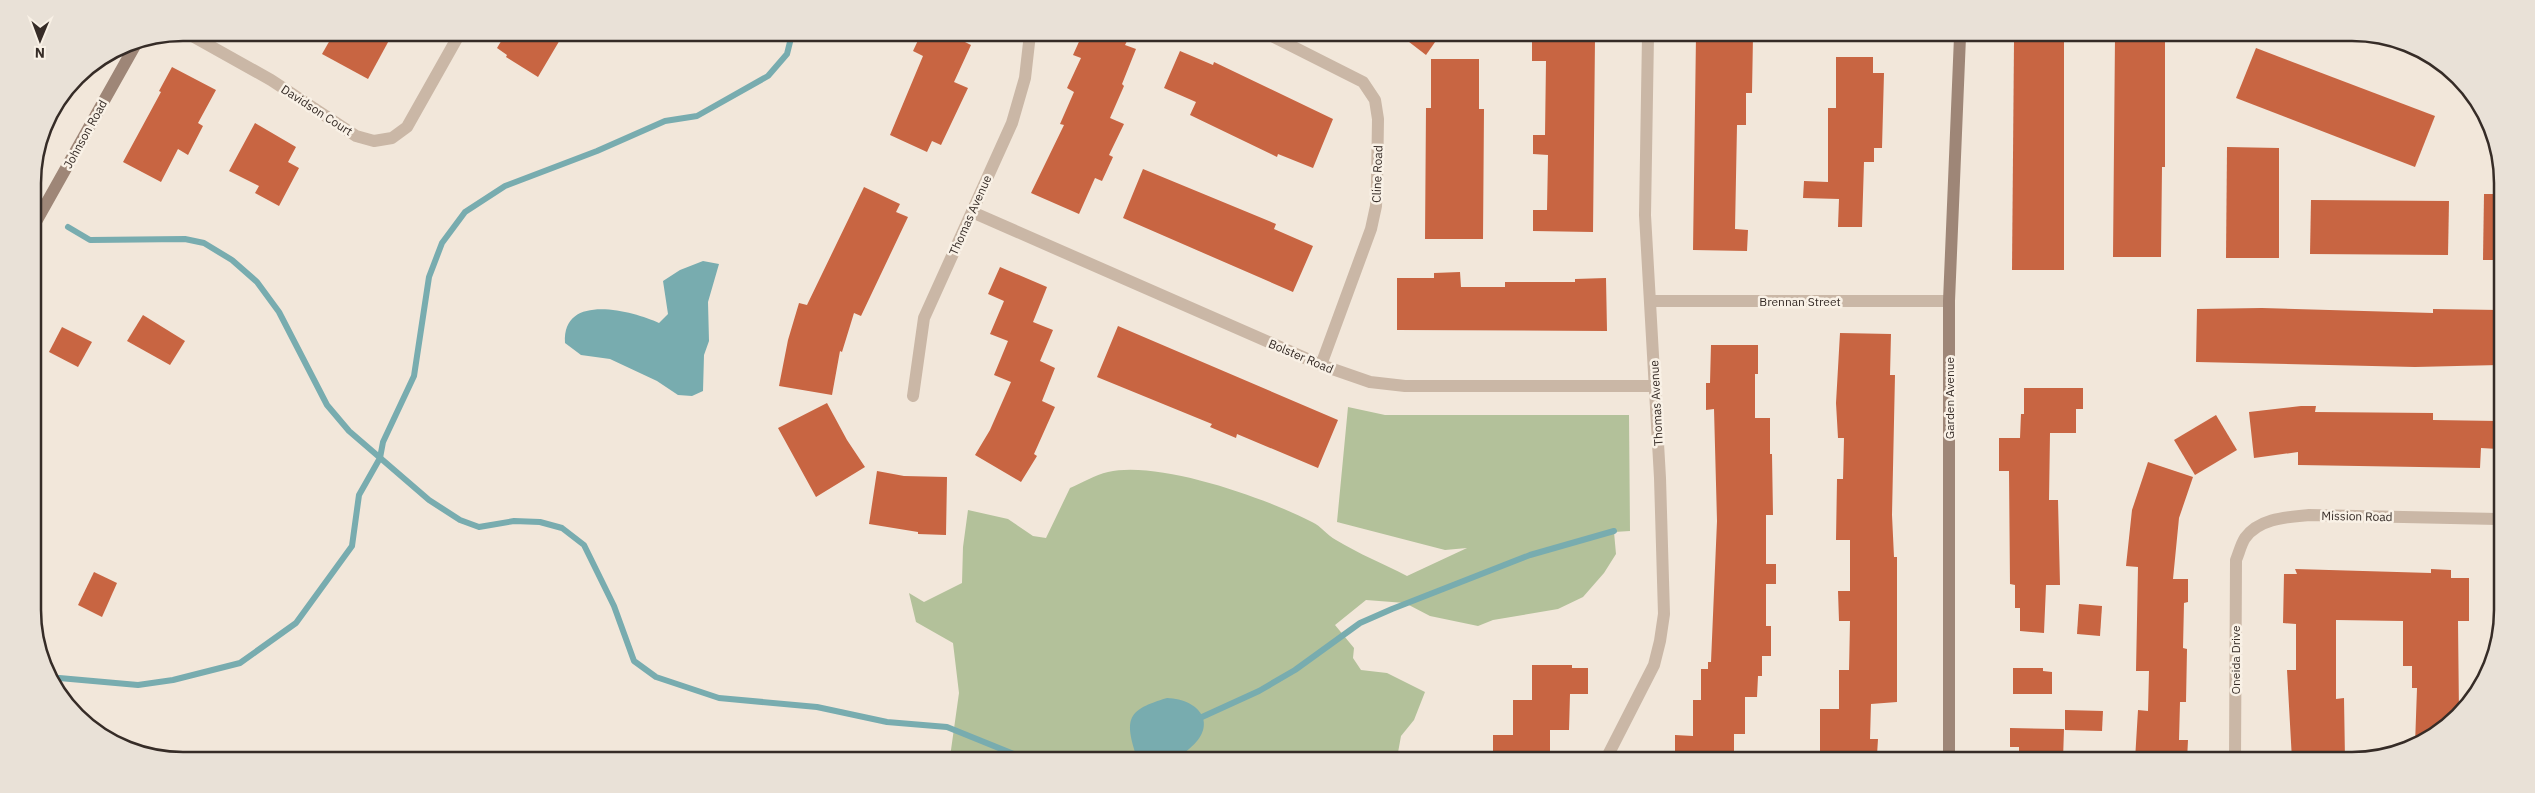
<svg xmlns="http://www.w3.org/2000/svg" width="2535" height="793" font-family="'IBM Plex Sans',sans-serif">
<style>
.green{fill:#b3c19a}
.water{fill:#78acaf}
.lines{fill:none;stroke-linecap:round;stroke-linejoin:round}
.stream{stroke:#78acaf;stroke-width:6}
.building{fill:#c86542}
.street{stroke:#cab7a6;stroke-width:12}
.secondary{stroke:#9e8677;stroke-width:12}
.labels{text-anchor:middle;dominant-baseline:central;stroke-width:5;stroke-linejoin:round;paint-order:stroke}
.street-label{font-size:12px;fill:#362c27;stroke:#f9f1e6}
.rim{fill:none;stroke:#362c27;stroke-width:2.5}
</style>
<rect width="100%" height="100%" fill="#f2e7da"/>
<path class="green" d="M1348,407L1385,415H1629L1630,531L1614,532L1616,554L1604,573L1583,597L1558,609L1493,620L1478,626L1430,616L1405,603L1366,600L1335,625L1354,648L1353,658L1361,670L1387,673L1425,692L1414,720L1401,736L1397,758L950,757L959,693L953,643L916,622L909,593L924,602L962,583L963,547L968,510L1008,519L1033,536L1046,538L1070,488C1082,483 1095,475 1108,472C1158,460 1266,498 1312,522C1321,526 1327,535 1336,540C1359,554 1384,564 1407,576L1467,548L1445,550L1337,522Z"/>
<g class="water">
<path d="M703,261L719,264L708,302L709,341L704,355L703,391L692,396L678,395L657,381L610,359L581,355L565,343C562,292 632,311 659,323L668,314L663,281L680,270Z"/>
<path d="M1167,698C1200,699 1219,725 1189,749C1185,752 1181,757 1176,758C1164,760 1149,758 1137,758C1124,718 1127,710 1167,698Z"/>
</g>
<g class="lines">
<g class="stream">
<polyline points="68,227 90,240 185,239 204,243 232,260 257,282 279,312 327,405 349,431 429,500 460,520 479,527 514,521 540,522 562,528 584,545 614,606 634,661 656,677 719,698 817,707 887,722 947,727 1021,757"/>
<polyline points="48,677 138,685 173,680 240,663 296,623 352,546 359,495 380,458 383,442 414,376 429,277 442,243 465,212 505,186 597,151 665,121 697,116 768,76 787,54 792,34"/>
<polyline points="1202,717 1259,691 1295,670 1360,623 1392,609 1530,555 1614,531"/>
</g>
</g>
<g class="building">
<polygon points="334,33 393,33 368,79 322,54"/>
<polygon points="506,33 564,33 538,77 506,57 507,55 497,48"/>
<polygon points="921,34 949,34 971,45 954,82 968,88 941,145 932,141 927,152 890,135 923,56 913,51"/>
<polygon points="1082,35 1130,35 1125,45 1136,49 1122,84 1124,86 1110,118 1124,124 1109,155 1113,157 1102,181 1095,178 1079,214 1031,193 1064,125 1060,124 1074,92 1067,88 1081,58 1073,55"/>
<polygon points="1400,35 1440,35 1426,55"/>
<polygon points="1696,36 1753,36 1752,93 1746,93 1746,125 1737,125 1735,229 1748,230 1747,251 1693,250"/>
<polygon points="2115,37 2165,37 2165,167 2162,167 2161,257 2113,257"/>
<polygon points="1532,38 1595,39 1593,232 1533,231 1533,210 1547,210 1548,155 1533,154 1533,135 1545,135 1546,61 1532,61"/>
<polygon points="2014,42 2064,42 2064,270 2012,270"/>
<polygon points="2256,48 2435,116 2415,167 2236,98"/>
<polygon points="1180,51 1213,65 1214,62 1333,119 1313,168 1278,154 1277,157 1190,115 1196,102 1164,88"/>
<polygon points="1836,57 1873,57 1873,73 1884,73 1882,148 1874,148 1874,162 1864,162 1862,227 1838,227 1839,199 1803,198 1804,181 1828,182 1828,108 1836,108"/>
<polygon points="1431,59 1479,59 1479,109 1484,109 1483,239 1425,239 1426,108 1431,108"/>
<polygon points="172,67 216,90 198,123 203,126 188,155 178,149 161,182 123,162 161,92 159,91"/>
<polygon points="255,123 296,147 288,162 299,168 279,206 255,193 259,186 229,171"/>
<polygon points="2227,147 2279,148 2279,258 2226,258"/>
<polygon points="1143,169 1276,224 1274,229 1313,246 1293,292 1123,218"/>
<polygon points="864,187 900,204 896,212 908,217 861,316 854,313 842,352 840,351 832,395 779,386 788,340 799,303 807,305"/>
<polygon points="2484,194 2499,194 2499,260 2483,260"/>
<polygon points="2311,200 2449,201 2448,255 2310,254"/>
<polygon points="1000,267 1047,287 1033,322 1053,330 1040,361 1055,368 1042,401 1055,407 1034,454 1037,456 1021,482 975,455 990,430 1011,382 994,375 1008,341 990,334 1004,301 988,294"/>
<polygon points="1460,272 1461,287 1505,287 1505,282 1575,282 1575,279 1606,278 1607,331 1397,330 1397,278 1434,278 1434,273"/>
<polygon points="2262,308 2433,313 2433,309 2499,310 2499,365 2415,367 2196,362 2197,309"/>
<polygon points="143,315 185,341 170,365 127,341"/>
<polygon points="1118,326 1338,420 1318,468 1237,434 1236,438 1210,427 1212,424 1097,377"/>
<polygon points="62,327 92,342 78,367 49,352"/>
<polygon points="1840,333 1891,334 1890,375 1895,375 1892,515 1894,557 1897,557 1897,702 1871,704 1870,739 1878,739 1877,755 1820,755 1820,709 1839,709 1839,670 1849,670 1850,621 1839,621 1838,591 1850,591 1850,540 1836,540 1837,479 1843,479 1844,438 1838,438 1836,403"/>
<polygon points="1711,345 1758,345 1758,374 1755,374 1755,418 1770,418 1770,454 1772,454 1773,515 1766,515 1766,564 1776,564 1776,584 1766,584 1766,626 1771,626 1771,656 1762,656 1762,676 1758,676 1757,697 1745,697 1745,734 1734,734 1734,759 1675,759 1675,735 1693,736 1693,700 1701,700 1701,669 1708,669 1708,662 1711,662 1717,521 1714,409 1706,410 1706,383 1710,383"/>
<polygon points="2024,388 2083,388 2083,409 2076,409 2076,433 2050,433 2049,500 2058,500 2060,585 2046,585 2044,633 2020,631 2020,608 2015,608 2015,585 2010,584 2009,471 1999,471 1999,438 2020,438 2021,414 2024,414"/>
<polygon points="827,403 847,440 865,467 816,497 778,428"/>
<polygon points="2301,406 2316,406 2315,412 2433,413 2433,420 2498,421 2498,449 2481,448 2480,468 2298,465 2298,452 2254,458 2249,412"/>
<polygon points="2216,415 2237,450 2195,475 2174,440"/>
<polygon points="2148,462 2193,477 2179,518 2173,579 2188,579 2188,602 2184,603 2183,648 2187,649 2186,702 2180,702 2179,740 2188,740 2187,760 2135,760 2138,710 2148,711 2149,671 2136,671 2138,567 2126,566 2132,510"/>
<polygon points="877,471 904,476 947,477 946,535 918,534 918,532 869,524"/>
<polygon points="2295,569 2431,573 2431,569 2451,570 2451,578 2469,578 2469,621 2458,621 2459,714 2451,723 2415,745 2417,688 2412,688 2412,666 2403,666 2403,621 2336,620 2336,699 2344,698 2345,760 2292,760 2287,670 2296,670 2296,624 2283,623 2284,574 2297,574"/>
<polygon points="94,572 117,583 102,617 78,605"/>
<polygon points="2079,604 2102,606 2100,636 2077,634"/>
<polygon points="1532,665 1572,665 1572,668 1588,668 1588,694 1570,694 1569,730 1550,730 1550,758 1493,758 1493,735 1513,735 1513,700 1532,700"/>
<polygon points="2013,668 2043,668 2043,671 2052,672 2052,694 2013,694"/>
<polygon points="2065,710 2103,711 2102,731 2065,730"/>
<polygon points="2010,728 2064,729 2063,760 2019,759 2019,747 2010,747"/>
</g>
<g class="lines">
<g class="street">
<polyline points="187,33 271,80 356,136 374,141 392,138 407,127 460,33"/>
<polyline points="1270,35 1363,82 1375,100 1378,119 1377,183 1376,206 1371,229 1321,365"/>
<polyline points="972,212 1321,365 1370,382 1405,386 1654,386"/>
<polyline points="1652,301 1949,301"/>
<polyline points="913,396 924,318 1012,123 1025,78 1030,34"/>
<polyline points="1606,759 1654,665 1660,641 1664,614 1660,478 1645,215 1648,36"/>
<path d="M2235,760L2236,560C2239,553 2241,544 2245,538C2259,518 2287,517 2309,515L2498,519"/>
</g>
<g class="secondary">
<polyline points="33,227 137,42"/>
<polyline points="1949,759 1949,301 1960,37"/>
</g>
</g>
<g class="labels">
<g class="street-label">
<text transform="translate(317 110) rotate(33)">Davidson Court</text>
<text transform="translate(85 134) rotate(-61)">Johnson Road</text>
<text transform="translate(1377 174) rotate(-88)">Cline Road</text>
<text transform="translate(970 215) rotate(-66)">Thomas Avenue</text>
<text x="1800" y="301">Brennan Street</text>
<text transform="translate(1301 356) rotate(23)">Bolster Road</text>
<text transform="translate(1949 398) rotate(-90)">Garden Avenue</text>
<text transform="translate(1656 403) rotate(-93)">Thomas Avenue</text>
<text transform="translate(2357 516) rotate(1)">Mission Road</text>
<text transform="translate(2235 660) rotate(-90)">Oneida Drive</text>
</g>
</g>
<path d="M0 0H2535V793H0ZM183 41H2352A142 142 0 0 1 2494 183V610A142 142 0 0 1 2352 752H183A142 142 0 0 1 41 610V183A142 142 0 0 1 183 41Z" fill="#e9e1d7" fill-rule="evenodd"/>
<path class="rim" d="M183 41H2352A142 142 0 0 1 2494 183V610A142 142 0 0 1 2352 752H183A142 142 0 0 1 41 610V183A142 142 0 0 1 183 41Z"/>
<g transform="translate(40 40) rotate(181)" stroke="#f9f1e6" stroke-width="4" paint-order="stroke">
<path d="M0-4L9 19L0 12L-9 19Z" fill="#362c27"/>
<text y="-8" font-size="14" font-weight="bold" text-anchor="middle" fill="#362c27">N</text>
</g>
</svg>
